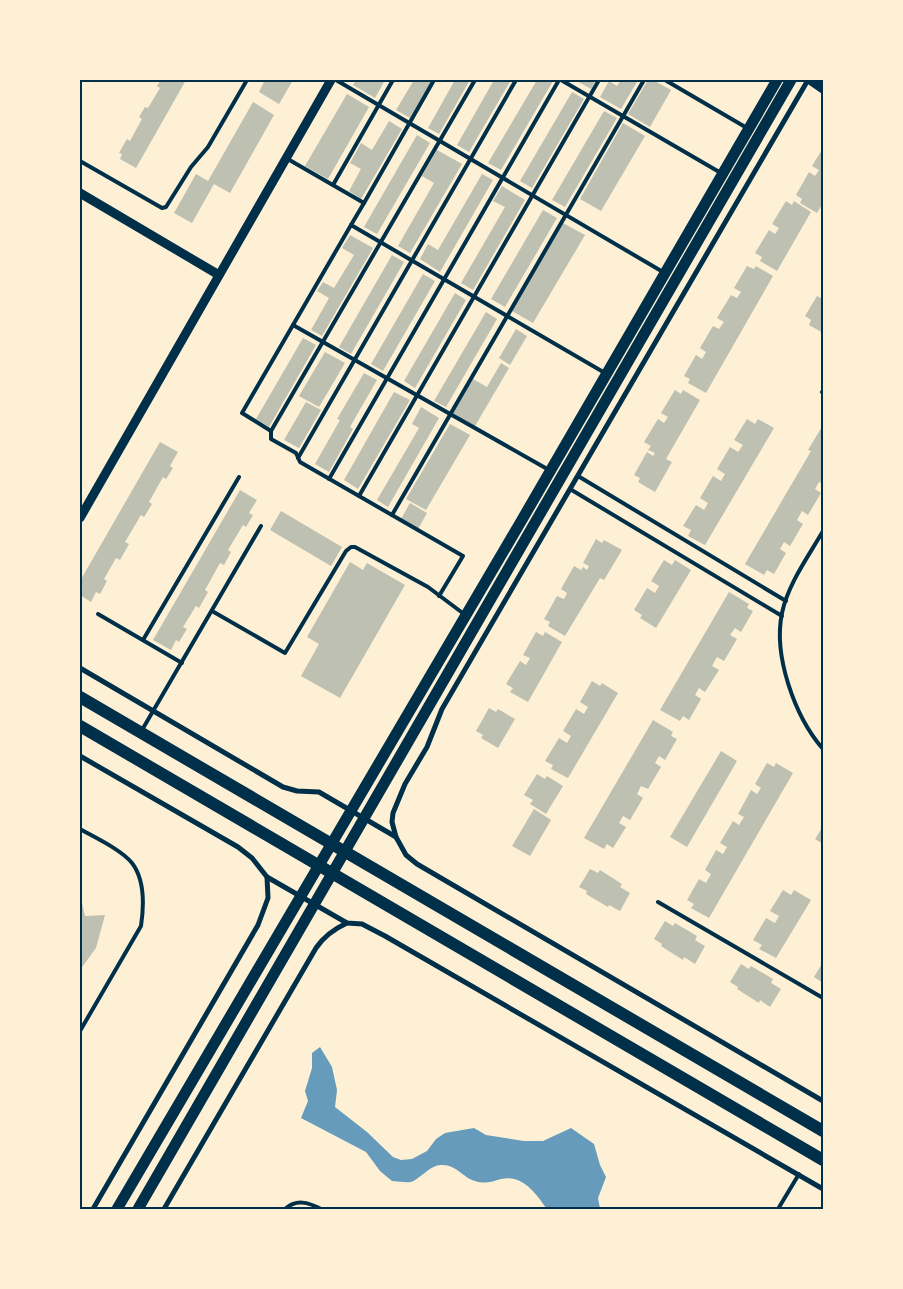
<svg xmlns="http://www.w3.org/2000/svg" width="903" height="1289" font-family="'IBM Plex Serif',serif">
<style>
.water{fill:#669bbc}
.building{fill:#bec0b2}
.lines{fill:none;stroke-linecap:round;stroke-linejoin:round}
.service{stroke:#003049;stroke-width:4}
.minor{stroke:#003049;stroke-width:5}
.tertiary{stroke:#003049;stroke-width:9}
.primary{stroke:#003049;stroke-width:11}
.trunk{stroke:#003049;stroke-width:12}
.neatline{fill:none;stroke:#003049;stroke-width:2}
</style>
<rect width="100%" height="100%" fill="#fdf0d5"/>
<path class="water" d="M320,1047L332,1067L337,1090L335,1107L367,1132L393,1157L401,1160L412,1159L427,1151L436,1139L445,1133L474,1128L486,1135L524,1141H543L571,1128L594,1144L600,1165L606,1177L598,1198L600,1209H547C536,1194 523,1174 501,1179C492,1182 484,1184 475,1181C462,1177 456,1164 441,1165C430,1165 420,1179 411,1182C406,1183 397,1181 392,1181L380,1171L366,1152L301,1118L308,1101L305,1091L312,1068V1053Z"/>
<g class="building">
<polygon points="161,80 186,80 136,168 120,159 122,154 119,153 127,139 130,141 142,119 139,117 145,107 148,108 160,88 157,86"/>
<polygon points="265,80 293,80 279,104 259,92"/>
<polygon points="356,80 385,80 375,98 353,85"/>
<polygon points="414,80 432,80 410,118 396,110"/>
<polygon points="455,80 470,80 439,134 428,128"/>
<polygon points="494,80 511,80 469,152 457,145"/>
<polygon points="537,80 553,81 501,170 488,163"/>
<polygon points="575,80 596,80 591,89"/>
<polygon points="621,80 638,80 621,109 600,97 609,81 617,86"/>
<polygon points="648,80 653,80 671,90 650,127 628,114"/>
<polygon points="572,92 584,99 532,188 520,181"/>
<polygon points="347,94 369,107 328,179 305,166"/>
<polygon points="253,102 274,115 230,193 214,184 192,223 174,213 196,174 208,181"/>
<polygon points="604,111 617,118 565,207 552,200"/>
<polygon points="389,121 402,129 361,199 349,191 361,169 350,163 361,143 372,150"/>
<polygon points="623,123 645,136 601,211 580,199"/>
<polygon points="417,135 430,143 377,234 364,227"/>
<polygon points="823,148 823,203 817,213 800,203 802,199 796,195 809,172 815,176 819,170 812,166"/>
<polygon points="437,150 462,164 410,253 398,246 434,183 422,176"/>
<polygon points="482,174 493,180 440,272 420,259 428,244 438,250"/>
<polygon points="502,186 525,200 473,290 461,283 505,207 493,201"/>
<polygon points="786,201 792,205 794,201 811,212 777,271 760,261 762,257 755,253 769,230 775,234 779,228 772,224"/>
<polygon points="543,210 557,218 505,307 491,299"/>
<polygon points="563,223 585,235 533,323 512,311"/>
<polygon points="350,235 373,248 322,336 311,330 329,298 317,291 323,282 334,288 354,255 342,248"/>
<polygon points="392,255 404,262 351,354 339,347"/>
<polygon points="747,266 754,269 756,266 773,276 706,393 688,383 690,379 684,376 696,355 702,359 706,352 700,348 713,326 719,329 724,322 717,318 731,295 737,298 741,292 734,288"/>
<polygon points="423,274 435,281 383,371 371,364"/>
<polygon points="455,293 466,300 415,388 404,381"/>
<polygon points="817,296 823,299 823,333 809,325 811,320 805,316"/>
<polygon points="486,312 497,319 446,407 434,401"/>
<polygon points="516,329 527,336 510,365 499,358"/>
<polygon points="303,338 316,345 269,427 256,419"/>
<polygon points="325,352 345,363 319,407 299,396"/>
<polygon points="501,363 509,368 475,426 453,413 473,379 487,387"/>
<polygon points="364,373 377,380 350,427 353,429 329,472 315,464 340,420 337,419"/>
<polygon points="675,390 681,394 683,390 700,400 666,459 672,462 655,492 638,482 640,478 634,475 647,452 653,456 655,453 648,450 651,446 644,442 658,419 664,423 668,417 661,413"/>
<polygon points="394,392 410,400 358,489 344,480"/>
<polygon points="306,402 321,410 299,448 284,440"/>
<polygon points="421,407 439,418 388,507 377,500 419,428 412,424"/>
<polygon points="747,419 755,424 758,419 774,428 705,545 688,536 691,530 683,526 696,505 704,510 708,503 700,498 713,476 721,481 725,474 717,469 730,447 738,452 743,445 734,440"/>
<polygon points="450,424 470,435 426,510 406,499"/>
<polygon points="823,425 823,484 819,482 815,489 821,493 808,515 802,511 797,520 803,524 790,546 784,542 780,549 786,553 774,574 767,570 764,575 745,564 811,451 808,450"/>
<polygon points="160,442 178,452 170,466 173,468 166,479 163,477 149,502 152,504 144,517 141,515 125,542 129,544 120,560 116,558 104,579 107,581 100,594 96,592 91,602 80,595 80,581"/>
<polygon points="240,490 257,500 249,513 253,515 246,527 243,525 228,550 231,552 224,565 220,563 205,590 208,592 199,608 196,606 183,627 187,629 179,642 176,640 171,650 153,640"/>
<polygon points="410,503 427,513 418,529 401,519"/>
<polygon points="281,511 342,547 331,566 270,530"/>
<polygon points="596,539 602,543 604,540 622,550 604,580 600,578 565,636 548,626 550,622 544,619 557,596 564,599 567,593 561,589 574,566 581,570 583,567 587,570 589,566 583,563"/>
<polygon points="664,560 672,565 675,560 691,570 656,628 640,618 642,615 634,610 647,588 655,593 659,586 651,581"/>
<polygon points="350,562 363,570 367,563 405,585 340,698 301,676 319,644 307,637"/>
<polygon points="729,592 749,604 747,608 753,611 741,632 735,628 730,635 737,639 724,661 717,657 712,666 719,670 705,692 699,688 695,695 701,699 689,720 683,716 680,721 660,710"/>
<polygon points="536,632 543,636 545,632 562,642 528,702 510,692 513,688 506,684 520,661 526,665 530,658 523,655"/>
<polygon points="592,681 600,686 602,683 618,693 568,778 551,769 553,765 545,761 559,738 567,743 571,736 563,731 576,709 584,714 588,707 580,702"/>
<polygon points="489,708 496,712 498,709 515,719 498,748 481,738 483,735 476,731"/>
<polygon points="653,720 673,732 671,736 677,739 665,760 659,756 655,763 661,767 648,789 641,786 637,794 643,798 630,820 623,816 619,823 626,827 613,848 607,844 604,849 584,838"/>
<polygon points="721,751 737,761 687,847 670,837"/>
<polygon points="767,763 774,767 776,763 793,773 709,918 691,908 694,904 687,900 699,879 706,883 711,874 705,870 716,850 723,854 727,847 720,843 733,821 739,825 744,817 738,814 751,790 757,794 761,788 755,784"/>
<polygon points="537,774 545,779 547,776 563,786 546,814 530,804 533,800 524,795"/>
<polygon points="534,809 551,820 530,856 512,846"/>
<polygon points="823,826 823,844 815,839"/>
<polygon points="590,869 598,873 600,870 622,884 620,887 630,893 620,911 609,905 608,907 586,894 587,891 579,887"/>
<polygon points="783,890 791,895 794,890 811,900 776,958 759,949 762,945 753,940 766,918 775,923 779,916 770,911"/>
<polygon points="80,894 85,916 105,915 96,948 80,970"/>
<polygon points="665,921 673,926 675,923 697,936 695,940 705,946 695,964 684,957 683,960 661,946 662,944 654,939"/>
<polygon points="823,962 823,983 814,977"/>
<polygon points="741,964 749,969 751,966 773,979 771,983 781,989 770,1007 760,1000 759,1003 737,989 738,987 730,982"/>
</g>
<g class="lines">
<g class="service">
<polyline points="336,80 663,272"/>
<polyline points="561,80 721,173"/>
<polyline points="665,80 747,128"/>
<polyline points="286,158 364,203 351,225"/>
<polyline points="80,161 162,208 166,207 191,167 208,147 247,80"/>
<polyline points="333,185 393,80"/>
<polyline points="364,203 434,80"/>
<polyline points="293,325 549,470"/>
<polyline points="822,392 823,393"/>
<polyline points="271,431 475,80"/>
<polyline points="298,458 516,80"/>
<polyline points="578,476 786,601"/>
<polyline points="329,479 559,80"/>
<polyline points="570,489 782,616"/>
<polyline points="359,496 599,80"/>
<polyline points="392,515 644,80"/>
<path d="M823,531C808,557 788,584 782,613C773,656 795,717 823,749"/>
<polyline points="439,596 463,556 300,462 296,453 271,439 271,431 242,413 351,225 605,373"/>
<polyline points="212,611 285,653 346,551 351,547 355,547 428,587 464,614"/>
<polyline points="98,614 182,663"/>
<polyline points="143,640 239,477"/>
<polyline points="142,730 261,526"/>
<path d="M80,829C94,837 122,850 132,863C145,880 144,906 141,926L80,1031"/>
<polyline points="658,902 823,998"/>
<path d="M285,1209C296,1199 308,1202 321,1209"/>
<polyline points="778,1209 799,1174"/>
</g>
<g class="minor">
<polyline points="80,668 283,787 297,791 319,792 396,837 406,855 417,864 823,1101"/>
<polyline points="80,756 238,847 252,858 267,877 347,923 362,924 385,936 823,1189"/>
<polyline points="396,837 392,822 393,813 405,784 427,747 442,709 808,80"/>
<polyline points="93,1209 258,925 268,898 267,877"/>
<path d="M164,1209L316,948C324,936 334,929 347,923"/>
</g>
<g class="tertiary">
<polyline points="810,80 823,89"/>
<polyline points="80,193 219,275"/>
<polyline points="80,518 331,80"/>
</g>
<g class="primary">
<polyline points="117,1209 523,518 777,80"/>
<polyline points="138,1209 791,80"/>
</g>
<g class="trunk">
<polyline points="80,697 823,1131"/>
<polyline points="80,726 823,1160"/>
</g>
</g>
<rect width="903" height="1289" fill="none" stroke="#fdf0d5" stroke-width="162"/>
<rect x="81" y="81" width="741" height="1127" class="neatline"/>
</svg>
